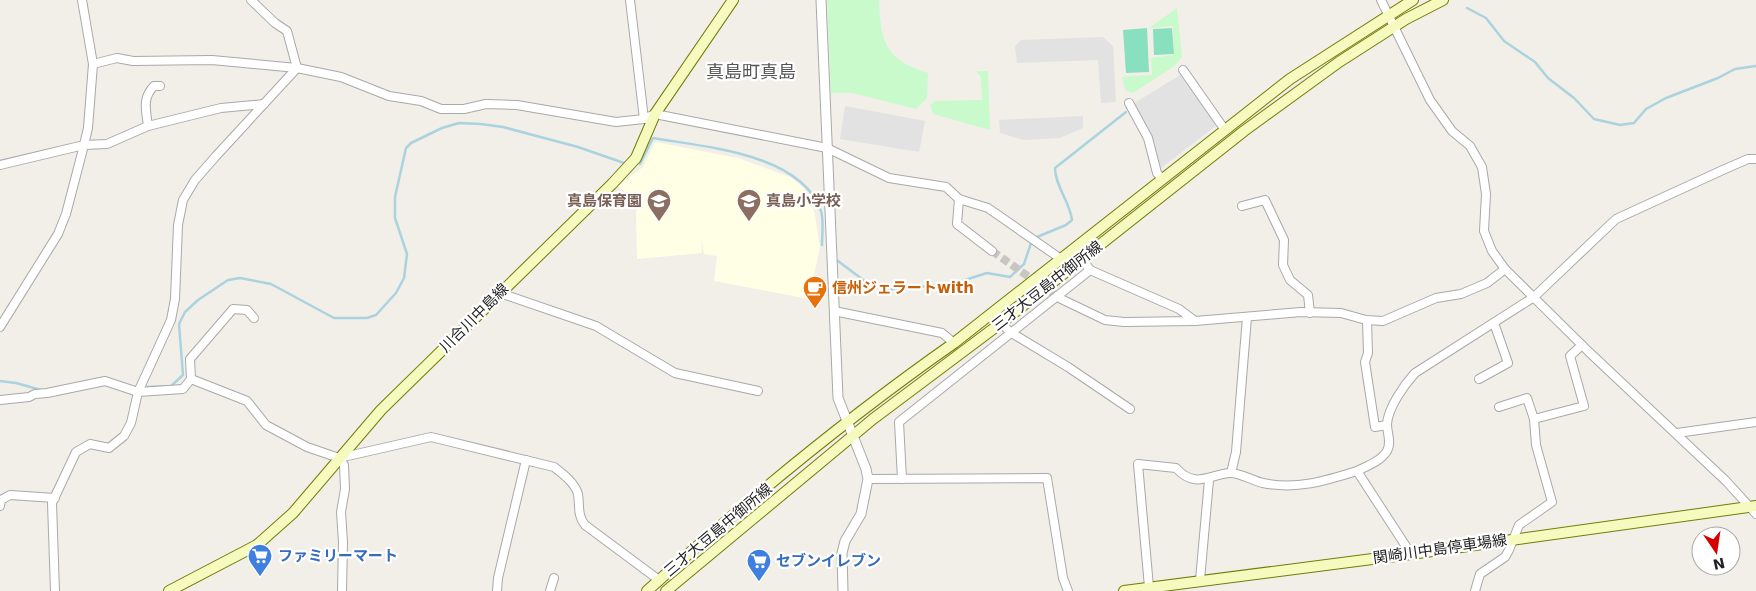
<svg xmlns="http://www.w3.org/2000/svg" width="1756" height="591" font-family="'DejaVu Sans','Noto Sans JP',sans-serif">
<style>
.education{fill:#ffffe5}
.park{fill:#c8facc}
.pitch{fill:#88e0be}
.parking{fill:#e2e2e2}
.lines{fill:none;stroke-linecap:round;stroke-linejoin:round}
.stream{stroke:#aad3df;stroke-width:2.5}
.minor-tunnel{stroke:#c8c6c1;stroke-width:8;stroke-dasharray:8 4;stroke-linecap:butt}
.minor-casing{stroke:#a9a9a9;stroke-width:10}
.tertiary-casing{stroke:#a9a9a9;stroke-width:11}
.secondary-casing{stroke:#707d05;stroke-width:12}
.minor{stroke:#fff;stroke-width:8}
.tertiary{stroke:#fff;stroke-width:9}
.secondary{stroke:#f7fabf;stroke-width:10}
.labels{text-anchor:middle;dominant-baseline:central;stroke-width:4.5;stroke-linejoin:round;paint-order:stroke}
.education-label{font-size:15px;font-weight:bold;fill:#785e54;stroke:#fff;text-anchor:end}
.street-label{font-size:15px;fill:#222;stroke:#fff}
.food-label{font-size:15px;font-weight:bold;fill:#c56008;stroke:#fff;text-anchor:start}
.shop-label{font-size:15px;font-weight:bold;fill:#366cbe;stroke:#fff;text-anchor:start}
.quarter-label{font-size:18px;fill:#555;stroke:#fff}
</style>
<rect width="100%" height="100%" fill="#f2efe9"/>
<polygon class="education" points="655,142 738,158 790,177 804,188 814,210 820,247 809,299 714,281 717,256 704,254 701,237 702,253 637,259 636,213 641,194 625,192 618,186 643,167"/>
<g class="park">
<path d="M827,0H879C881,42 884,59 928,73L927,98L916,109L852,93H831Z"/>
<polygon points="1177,8 1182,57 1173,67 1133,93 1125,90 1122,77 1152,75 1151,58 1174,55 1173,26 1149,28"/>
<polygon points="976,71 988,71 990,130 933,114 930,105 935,101 982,100 981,77"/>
</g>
<g class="pitch">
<polygon points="1147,28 1149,72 1126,73 1123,30"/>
<polygon points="1172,28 1174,54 1154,55 1153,29"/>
</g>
<g class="parking">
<polygon points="1103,37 1113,46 1116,102 1101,103 1098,60 1017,63 1015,46 1021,40"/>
<polygon points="1180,75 1217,125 1161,168 1153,138 1133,104"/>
<polygon points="845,106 925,121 919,152 840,139"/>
<polygon points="1083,116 1083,128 1060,138 1024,140 1000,133 999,120"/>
</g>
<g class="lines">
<g class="stream">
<polyline points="1467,8 1486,18 1504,41 1535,62 1548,78 1574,98 1594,119 1620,125 1634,123 1646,109 1666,98 1718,78 1735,69 1756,66"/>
<path d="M640,164L653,138C704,147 801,153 821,211C824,221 822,235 822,245"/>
<path d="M1037,237L1066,225L1072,220C1070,202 1055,186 1055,168L1126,112"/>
<polyline points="838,261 866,282 884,290 952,284 987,273 1010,277 1024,264 1031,243"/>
<polyline points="104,378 136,388"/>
<polyline points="0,381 16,383 41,390"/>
<polyline points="146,387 171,386 183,375 179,324 185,312 198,300 228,280 240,278 271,284 334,318 367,318 376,315 396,293 404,278 407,254 395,218 395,197 406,148 411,143 442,128 459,123 481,124 503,127 578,147 624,163"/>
</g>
<polyline class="minor-tunnel" points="992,251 1059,298"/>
<defs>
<g id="minor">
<polyline points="251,0 275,23 287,31 297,68"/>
<polyline points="630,0 644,119"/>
<polyline points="1381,0 1430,100 1452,131 1470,146 1482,167 1486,194 1484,231 1492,251 1505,269 1589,352 1726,481 1756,514"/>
<polyline points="93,64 117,58 133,61 212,60 297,68 341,77 389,96 421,101 441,109 464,109 486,104 517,105 616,122 644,119 655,114 827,148 889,178 946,187 959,199 988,208 1061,259"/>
<polyline points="1183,70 1225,130"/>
<polyline points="1129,103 1148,138 1157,173 1162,179"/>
<path d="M148,126C146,110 142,98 154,86H160"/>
<polyline points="0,165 84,145 107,144 148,126 221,108 264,104"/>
<polyline points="959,199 957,224 992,251"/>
<polyline points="1242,206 1265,200 1284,240 1283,265 1290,280 1308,295 1310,313"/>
<polyline points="1082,258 1090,270 1179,309 1195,321"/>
<polyline points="500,293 596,326 675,373 758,391"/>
<polyline points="1059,298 1105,320 1124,322 1195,321 1301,312 1341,313 1366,320 1383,321 1436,298 1461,294 1487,283 1505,269"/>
<polyline points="834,311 942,333 954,343"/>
<polyline points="1367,321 1368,353 1365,362 1375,427 1387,425"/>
<polyline points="1001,323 1010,332 1068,367 1130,409"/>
<polyline points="0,327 58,234 66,214 84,145 88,128 93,64 82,0"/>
<polyline points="191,379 190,359 233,309 247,310 254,318"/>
<polyline points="1479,379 1508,363 1494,323"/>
<path d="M0,400L29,397L35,394L47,393L105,381L138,392L183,389L191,379L247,401L266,425L307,447L339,458L431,437L554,467C563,474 575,483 578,494C580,506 577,515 585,525L659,580"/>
<polyline points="1534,419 1584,406 1570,356 1582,345"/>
<polyline points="1677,433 1756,422"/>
<polyline points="339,458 344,465 345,489 341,512 343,542 342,591"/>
<polyline points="1231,473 1236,452 1247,317"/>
<polyline points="868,479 1047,478 1063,578 1068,591"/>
<polyline points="902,479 899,422 1090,270"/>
<polyline points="0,506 1,500 10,495 55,498"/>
<path d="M1411,554L1357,471C1367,466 1381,461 1387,451C1392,442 1387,434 1387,424C1388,408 1404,385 1415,373L1534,297L1616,219L1725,169L1748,159H1756"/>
<polyline points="1200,580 1209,480"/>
<path d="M1149,587L1138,464L1176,468C1195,489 1209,475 1229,473C1239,472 1253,481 1263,483C1296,490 1325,481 1357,471"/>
<polyline points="55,591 52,503 76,452 90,444 109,448 124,436 131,423 138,392 171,320 175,299 178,225 183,200 195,180 216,156 297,68"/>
<polyline points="497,591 498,578 526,460"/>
<polyline points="550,591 554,578"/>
<polyline points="1475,591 1480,574 1505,557 1509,550 1519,525 1552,502 1536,445 1534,419 1527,398 1499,407"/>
</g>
<polyline id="tertiary" points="821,0 838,398 866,469 868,479 861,514 845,541 842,553 843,591"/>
<g id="secondary">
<polyline points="169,591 257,545 293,513 381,410 612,184 636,158 655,114 733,0"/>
<path d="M647,591C744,503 847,418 954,343L1290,79L1413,0"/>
<polyline points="666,591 873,419 1001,323 1244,131 1339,62 1406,19 1443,0"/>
<polyline points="1124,591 1411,554 1756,506"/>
</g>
</defs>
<use href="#minor" class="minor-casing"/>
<use href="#tertiary" class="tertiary-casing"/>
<use href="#secondary" class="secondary-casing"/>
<use href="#minor" class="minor"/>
<use href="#tertiary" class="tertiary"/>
<use href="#secondary" class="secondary"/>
</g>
<defs>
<symbol id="school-pin" viewBox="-11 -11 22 30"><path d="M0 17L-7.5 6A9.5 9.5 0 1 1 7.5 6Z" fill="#8d6e63" stroke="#fff"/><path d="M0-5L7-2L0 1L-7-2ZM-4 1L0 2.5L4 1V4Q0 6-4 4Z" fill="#fff"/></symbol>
<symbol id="cafe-pin" viewBox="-11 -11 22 30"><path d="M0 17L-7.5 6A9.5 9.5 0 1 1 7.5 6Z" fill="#e8710a" stroke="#fff"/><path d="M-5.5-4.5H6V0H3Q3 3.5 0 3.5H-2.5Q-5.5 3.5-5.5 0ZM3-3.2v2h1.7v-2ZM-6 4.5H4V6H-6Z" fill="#fff"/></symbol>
<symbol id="supermarket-pin" viewBox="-11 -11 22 30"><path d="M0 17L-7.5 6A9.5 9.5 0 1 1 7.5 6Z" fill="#3f7fe0" stroke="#fff"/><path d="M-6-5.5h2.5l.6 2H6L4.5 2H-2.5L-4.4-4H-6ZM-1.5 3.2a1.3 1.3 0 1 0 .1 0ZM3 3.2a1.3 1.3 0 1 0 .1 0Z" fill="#fff"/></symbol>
</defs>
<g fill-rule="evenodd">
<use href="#school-pin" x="645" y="187" width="28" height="38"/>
<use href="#school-pin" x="735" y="187" width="28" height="38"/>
<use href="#cafe-pin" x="801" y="274" width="28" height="38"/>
<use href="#supermarket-pin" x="246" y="542" width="28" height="38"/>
<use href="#supermarket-pin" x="745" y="547" width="28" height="38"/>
</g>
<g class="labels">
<g class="education-label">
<text x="642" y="201">真島保育園</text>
<text x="766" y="201" text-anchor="start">真島小学校</text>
</g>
<g class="street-label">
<text transform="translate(1047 286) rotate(-38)">三才大豆島中御所線</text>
<text transform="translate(474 318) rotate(-45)">川合川中島線</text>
<text transform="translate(718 530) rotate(-40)">三才大豆島中御所線</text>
<text transform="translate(1440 549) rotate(-8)">関崎川中島停車場線</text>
</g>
<g class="food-label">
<text x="832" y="288">信州ジェラートwith</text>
</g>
<g class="shop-label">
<text x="278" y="556">ファミリーマート</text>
<text x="776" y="561">セブンイレブン</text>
</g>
<g class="quarter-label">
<text x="751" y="71">真島町真島</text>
</g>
</g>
<g transform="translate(1716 551) rotate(167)"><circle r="24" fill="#ffffff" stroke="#a7a7a7"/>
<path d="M0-4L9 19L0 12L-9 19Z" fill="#d40000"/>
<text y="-8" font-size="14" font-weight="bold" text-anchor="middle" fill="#222222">N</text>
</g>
</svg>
